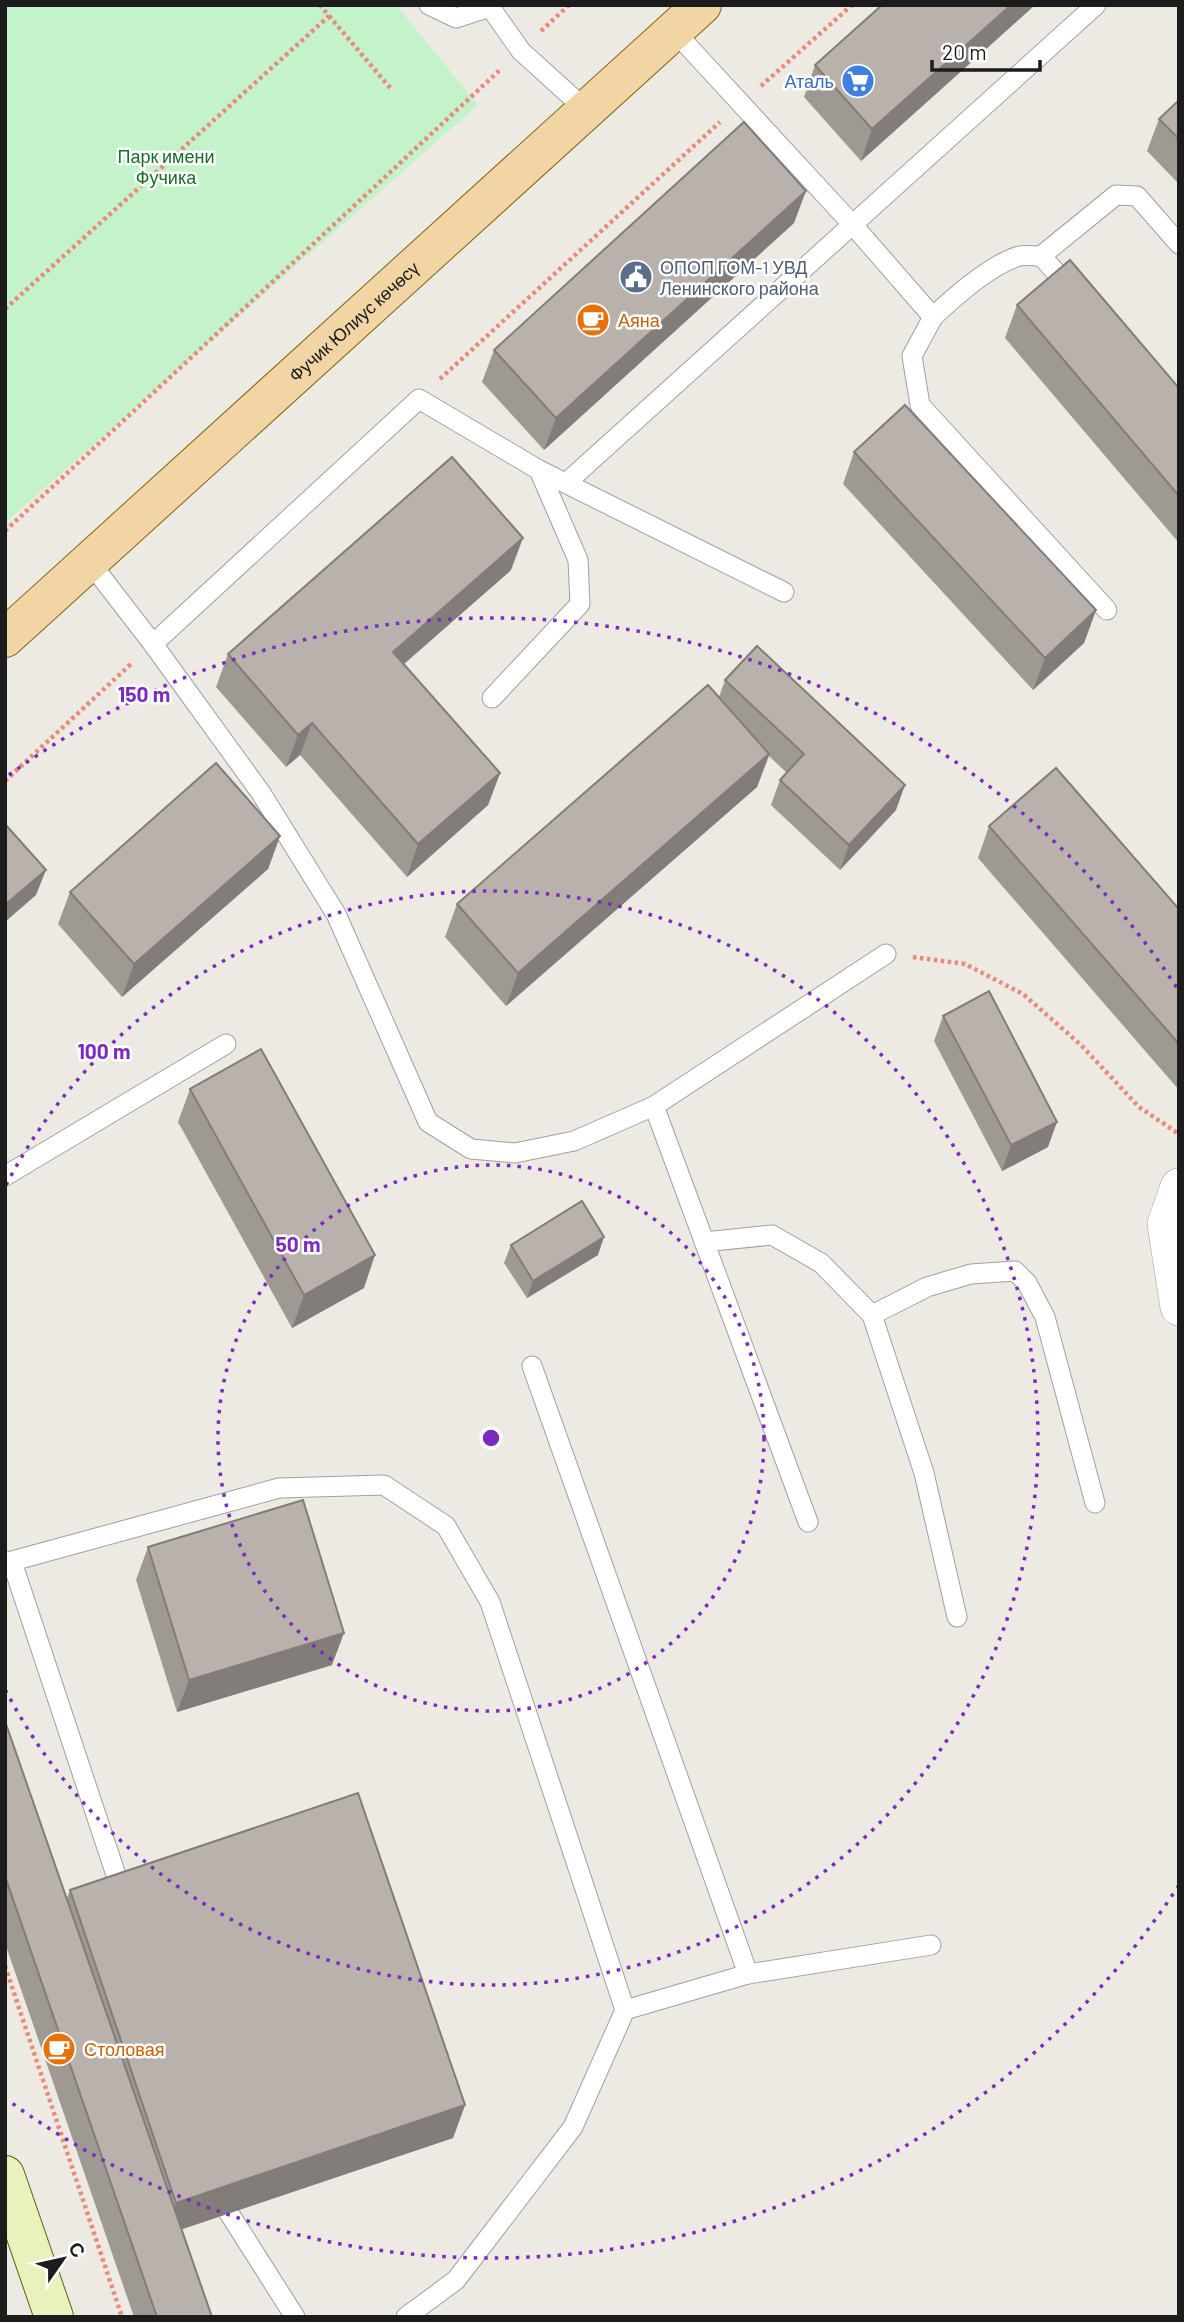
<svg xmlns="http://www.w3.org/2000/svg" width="1184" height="2322" font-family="Barlow,sans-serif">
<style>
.park{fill:#c4f2cb}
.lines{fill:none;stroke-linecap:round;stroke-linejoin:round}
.service-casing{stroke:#a0a0a0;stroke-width:21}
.minor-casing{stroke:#a0a0a0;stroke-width:38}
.secondary-casing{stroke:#576611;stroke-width:40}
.primary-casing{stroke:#846611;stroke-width:40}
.path{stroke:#e98b78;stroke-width:4.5;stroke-dasharray:3.5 3.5;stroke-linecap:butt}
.service{stroke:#fff;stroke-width:19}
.minor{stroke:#fff;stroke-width:37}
.secondary{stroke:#ebf1bc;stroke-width:38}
.primary{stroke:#f1d5a4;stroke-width:38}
.wall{fill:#9f9994}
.shaded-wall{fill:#827d78}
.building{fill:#b9b2ac;stroke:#827d78;stroke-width:2}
.ring{fill:none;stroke:#7b2cbf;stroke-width:3.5;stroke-dasharray:3.5 7}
.labels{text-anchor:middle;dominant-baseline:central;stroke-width:5;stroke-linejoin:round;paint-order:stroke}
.shop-label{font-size:18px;fill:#366cbe;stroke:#fff;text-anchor:end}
.park-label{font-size:18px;fill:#176d25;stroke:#fff}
.service-label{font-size:18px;fill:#4e5e75;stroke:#fff;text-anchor:start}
.food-label{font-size:18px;fill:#c56008;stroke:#fff;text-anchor:start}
.street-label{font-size:18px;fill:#1c1c1c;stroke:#fff}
.centre{fill:#7b2cbf;stroke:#fff;stroke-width:3.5}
.ring-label{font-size:21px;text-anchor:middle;font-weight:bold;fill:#7b2cbf;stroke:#fff;stroke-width:5;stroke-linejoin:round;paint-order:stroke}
</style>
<rect width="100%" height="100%" fill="#eceae3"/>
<polygon class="park" points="5,5 396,5 478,105 5,523"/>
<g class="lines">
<defs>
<g id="service">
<polyline points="429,5 456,18 490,7"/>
<polyline points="491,5 490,7 521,51 585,109"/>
<path d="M674,31L852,224L933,317C954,297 990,265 1019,256C1025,255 1034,256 1041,256L1074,292"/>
<polyline points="1041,256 1116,195 1137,196 1179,244"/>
<polyline points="933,317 912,356 920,405 1107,610"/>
<polyline points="566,483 1096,5"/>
<polyline points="89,561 153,644 261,793 336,914 428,1122 471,1149 515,1153 574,1141 654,1106 886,954"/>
<polyline points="153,644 419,399 539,470 784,592"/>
<polyline points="492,698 580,604 578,560 539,470"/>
<polyline points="654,1106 808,1522"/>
<polyline points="5,1176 226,1044"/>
<polyline points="704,1242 772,1235 821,1263 872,1315 924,1473 957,1617"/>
<polyline points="872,1315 927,1287 971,1274 1015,1271 1027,1283 1045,1317 1095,1503"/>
<polyline points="532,1366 748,1974"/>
<polyline points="12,1562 124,1899"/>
<polyline points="5,1563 279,1488 384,1485 446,1526 490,1602 625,2010 573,2127 456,2280 406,2317"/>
<polyline points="625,2010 748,1974 931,1945"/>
<polyline points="229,2213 295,2317"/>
</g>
<polyline id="minor" points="1179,1187 1166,1224 1179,1307"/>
<polyline id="secondary" points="5,2175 54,2317"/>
<g id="primary">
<path id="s1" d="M5,638L702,5"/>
</g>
</defs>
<use href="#service" class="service-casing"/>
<use href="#minor" class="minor-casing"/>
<use href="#secondary" class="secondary-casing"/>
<use href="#primary" class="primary-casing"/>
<g class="path">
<polyline points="329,16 392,90"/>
<polyline points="541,31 569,5"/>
<polyline points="761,86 852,5"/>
<polyline points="5,309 329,16 320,5"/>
<polyline points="440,379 720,122"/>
<polyline points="5,531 502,68"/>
<polyline points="5,781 132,663"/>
<polyline points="913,957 965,964 1023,994 1081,1045 1139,1107 1179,1134"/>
<polyline points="5,1966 122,2317"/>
</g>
<use href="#service" class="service"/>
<use href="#minor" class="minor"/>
<use href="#secondary" class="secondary"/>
<use href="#primary" class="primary"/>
</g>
<g class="wall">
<polygon points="882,5 1035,5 861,161 804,97 815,65"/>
<polygon points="1179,100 1179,184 1147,151 1159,119"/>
<polygon points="794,223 544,450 482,382 494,350"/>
<polygon points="1017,305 1179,388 1179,543 1005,338"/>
<polygon points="854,452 1096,610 1084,643 1033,690 843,484"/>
<polygon points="511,570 404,664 500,773 488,805 407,877 300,755 286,767 216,687 228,654"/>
<polygon points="725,680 896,810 840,870 771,805 780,780 787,773 769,756 757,787 506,1006 445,937 457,904 719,697"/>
<polygon points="989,826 1179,909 1179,1090 978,858"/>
<polygon points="280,836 268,869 122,997 58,924 70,892"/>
<polygon points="943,1016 1048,1147 1002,1171 934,1041"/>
<polygon points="190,1089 364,1288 292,1328 178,1122"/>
<polygon points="511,1245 598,1255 527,1298 504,1263"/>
<polygon points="148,1547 332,1665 177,1712 136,1580"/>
<polygon points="5,1721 67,1898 70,1890 465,2105 453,2138 182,2229 212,2317 134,2317 5,1943"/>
</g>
<g class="shaded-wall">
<polygon points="1011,5 1035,5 861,161 872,129"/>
<polygon points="806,191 794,223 544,450 556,418"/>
<polygon points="523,538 511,570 381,684 393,652"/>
<polygon points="1096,610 1084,643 1033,690 1045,658"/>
<polygon points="312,723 300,755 286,767 298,735"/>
<polygon points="769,754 757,787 506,1006 518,973"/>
<polygon points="500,773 488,805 407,877 418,844"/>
<polygon points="905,785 896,810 840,870 849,845"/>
<polygon points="280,836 268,869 122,997 134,964"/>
<polygon points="46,870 36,895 5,922 5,905"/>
<polygon points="1057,1122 1048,1147 1002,1171 1011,1145"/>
<polygon points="604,1237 598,1255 527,1298 533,1281"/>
<polygon points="375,1255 364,1288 292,1328 304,1295"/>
<polygon points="344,1633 332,1665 177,1712 189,1680"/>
<polygon points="465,2105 453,2138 165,2235 176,2203"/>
</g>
<g class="building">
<polygon points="882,5 1011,5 872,129 815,65"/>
<polygon points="1179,100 1179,139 1159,119"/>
<polygon points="744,122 806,191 556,418 494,350"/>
<polygon points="1070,260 1179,388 1179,496 1017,305"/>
<polygon points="905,405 1096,610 1045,658 854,452"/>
<polygon points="452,457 523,538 393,652 500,773 418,844 312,723 298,735 228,654"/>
<polygon points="757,646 905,785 849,845 780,780 804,754 725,680"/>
<polygon points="708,685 769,754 518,973 457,904"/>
<polygon points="216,763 280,836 134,964 70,892"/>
<polygon points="1056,768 1179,909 1179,1044 989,826"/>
<polygon points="5,824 46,870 5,905"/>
<polygon points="989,991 1057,1122 1011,1145 943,1016"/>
<polygon points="261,1049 375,1255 304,1295 190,1089"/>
<polygon points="582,1201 604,1237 533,1281 511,1245"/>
<polygon points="303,1500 344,1633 189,1680 148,1547"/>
<polygon points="5,1721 212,2317 157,2317 5,1876"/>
<polygon points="358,1793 465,2105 176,2203 70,1890"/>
</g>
<g class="ring">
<circle cx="491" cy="1438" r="273"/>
<path d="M6 1185A547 547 0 1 1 6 1691"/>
<path d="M1179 1885A820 820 0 0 1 9 2101M9 775A820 820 0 0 1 1179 991"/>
</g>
<defs>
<symbol id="supermarket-disc" viewBox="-11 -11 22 22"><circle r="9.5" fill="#3f7fe0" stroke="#fff"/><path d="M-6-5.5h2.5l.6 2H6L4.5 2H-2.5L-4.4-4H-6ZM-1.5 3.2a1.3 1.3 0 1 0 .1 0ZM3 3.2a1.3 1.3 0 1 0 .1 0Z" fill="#fff"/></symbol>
<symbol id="civic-disc" viewBox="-11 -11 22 22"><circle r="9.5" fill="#5c6f8a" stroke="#fff"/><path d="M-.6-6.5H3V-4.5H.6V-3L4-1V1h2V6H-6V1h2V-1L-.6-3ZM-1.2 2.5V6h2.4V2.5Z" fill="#fff"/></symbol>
<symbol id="cafe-disc" viewBox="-11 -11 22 22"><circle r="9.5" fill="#e8710a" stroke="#fff"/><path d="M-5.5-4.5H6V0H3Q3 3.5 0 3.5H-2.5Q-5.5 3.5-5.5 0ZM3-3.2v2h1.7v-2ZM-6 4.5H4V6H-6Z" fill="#fff"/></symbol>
</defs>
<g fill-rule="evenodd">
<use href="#supermarket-disc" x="839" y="62" width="38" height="38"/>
<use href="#civic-disc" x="617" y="258" width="38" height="38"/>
<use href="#cafe-disc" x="574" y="301" width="38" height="38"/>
<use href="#cafe-disc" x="40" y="2030" width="38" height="38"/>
</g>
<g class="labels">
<g class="shop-label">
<text x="834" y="81">Аталь</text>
</g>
<g class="park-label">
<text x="166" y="156">Парк имени<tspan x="166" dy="21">Фучика</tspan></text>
</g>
<g class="service-label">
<text x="660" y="267">ОПОП ГОМ-1 УВД<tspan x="660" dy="21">Ленинского района</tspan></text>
</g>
<g class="food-label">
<text x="618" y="320">Аяна</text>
<text x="84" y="2049">Столовая</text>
</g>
<g class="street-label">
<text stroke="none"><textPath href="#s1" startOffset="471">Фучик Юлиус көчөсү</textPath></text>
</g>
</g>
<circle cx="491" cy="1438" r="10" class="centre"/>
<g class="ring-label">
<text x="144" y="702">150 m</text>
<text x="104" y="1059">100 m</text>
<text x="298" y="1252">50 m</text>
</g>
<rect width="1184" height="2322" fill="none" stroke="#1c1c1c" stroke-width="14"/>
<g transform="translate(63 2259) rotate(56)" stroke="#ffffff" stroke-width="5" paint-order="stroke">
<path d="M0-5L12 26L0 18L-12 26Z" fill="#1c1c1c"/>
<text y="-10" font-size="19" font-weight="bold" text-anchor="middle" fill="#1c1c1c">С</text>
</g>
<path d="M932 60v10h108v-10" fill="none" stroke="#1c1c1c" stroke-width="3.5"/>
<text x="942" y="60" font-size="21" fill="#1c1c1c" stroke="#ffffff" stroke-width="5" paint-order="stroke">20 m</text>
</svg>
